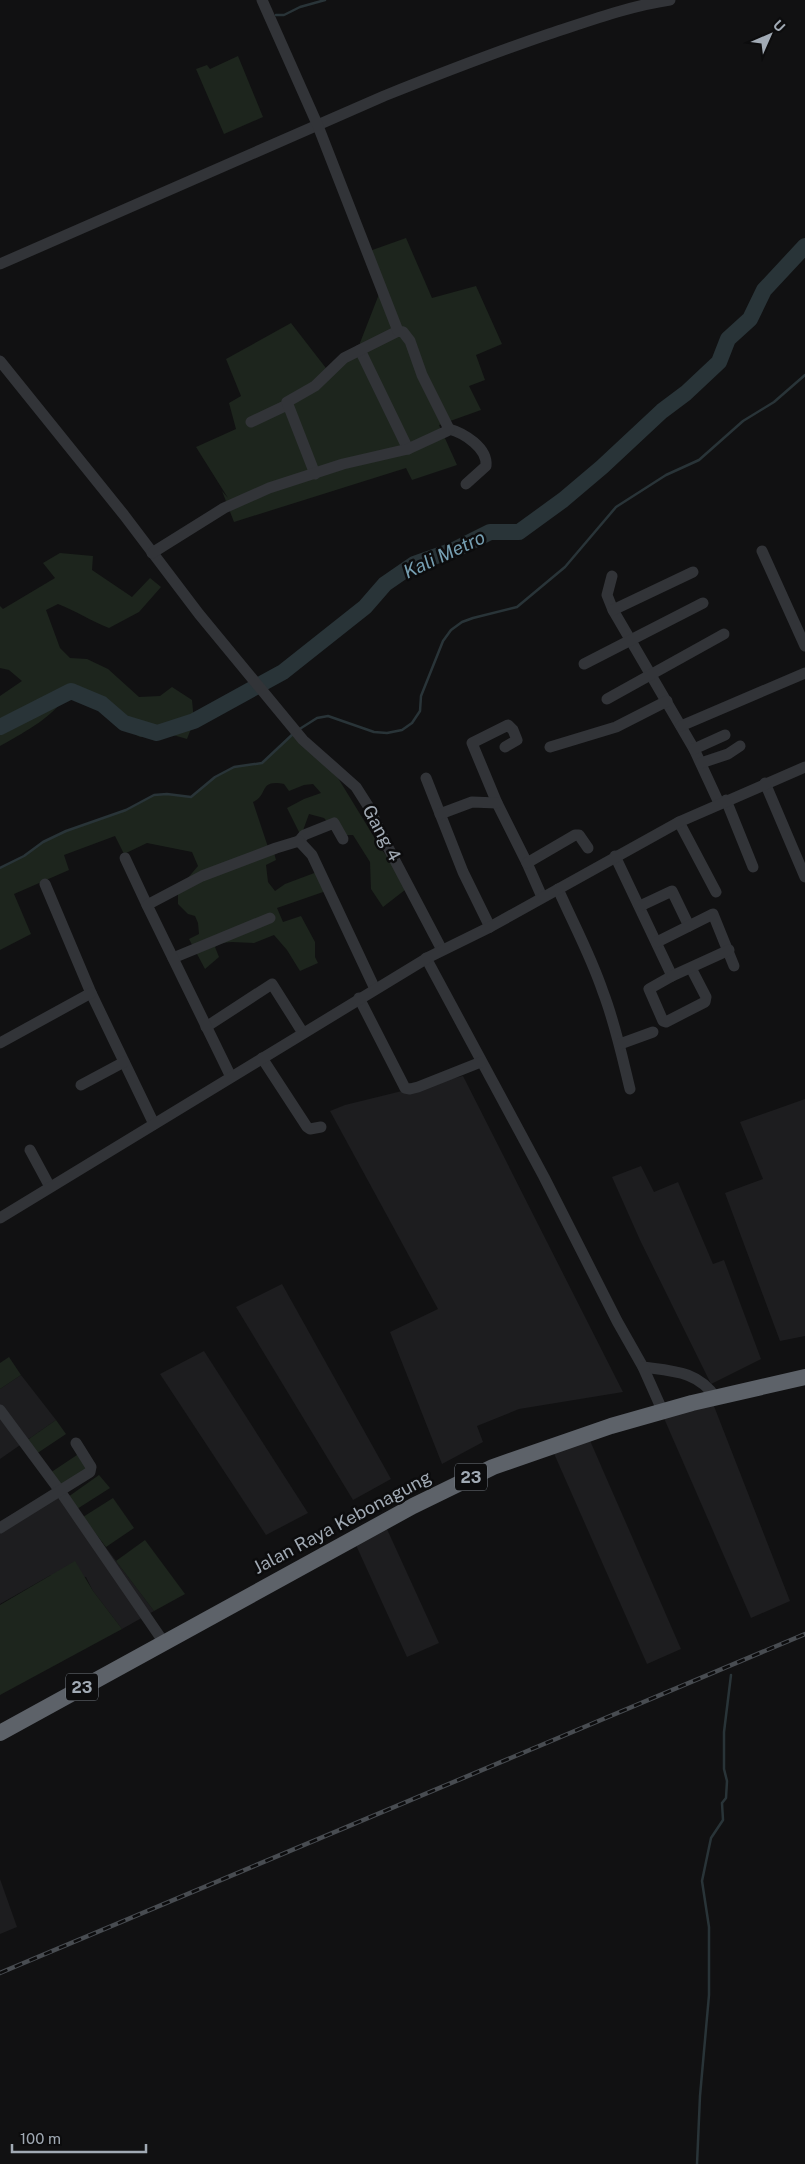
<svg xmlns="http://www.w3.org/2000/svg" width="805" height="2164" font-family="'Public Sans',sans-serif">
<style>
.built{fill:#1d1d1f}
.green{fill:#1d251d}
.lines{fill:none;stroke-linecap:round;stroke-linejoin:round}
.stream{stroke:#293438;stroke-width:2.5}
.river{stroke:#293438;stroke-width:16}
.minor{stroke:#323438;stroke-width:11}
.highway{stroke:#5d6269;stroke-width:16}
.rail-casing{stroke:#484c51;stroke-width:4.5}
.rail{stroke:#0c0c0d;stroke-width:2.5;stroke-dasharray:8;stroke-linecap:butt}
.labels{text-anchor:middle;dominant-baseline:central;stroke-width:5;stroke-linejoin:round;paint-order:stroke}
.shield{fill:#0c0c0d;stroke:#747b82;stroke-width:1}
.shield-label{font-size:16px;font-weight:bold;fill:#a1aab4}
.street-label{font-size:18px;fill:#a1aab4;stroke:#0c0c0d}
.water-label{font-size:19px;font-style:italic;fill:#769fb2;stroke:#0c0c0d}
</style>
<rect width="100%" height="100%" fill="#111112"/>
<g class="built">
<polygon points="463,1076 623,1392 519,1409 477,1426 483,1442 442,1464 390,1332 438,1309 330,1111 345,1105"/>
<polygon points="805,1099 805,1336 780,1341 725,1193 763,1179 740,1122"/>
<polygon points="641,1166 654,1192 678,1182 713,1264 724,1260 761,1359 711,1384 640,1240 612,1177"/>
<polygon points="282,1284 391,1479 353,1500 236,1307"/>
<polygon points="204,1351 308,1513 266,1535 160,1374"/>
<polygon points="21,1375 56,1420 0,1459 0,1389"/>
<polygon points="712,1401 790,1601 751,1618 663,1416"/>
<polygon points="588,1436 681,1649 647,1664 552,1449"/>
<polygon points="60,1487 154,1611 122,1629 93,1591 86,1577 51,1575 0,1604 0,1521"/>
<polygon points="381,1516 439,1643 407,1657 350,1532"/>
<polygon points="0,1879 17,1927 0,1934"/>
</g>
<g class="green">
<polygon points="238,56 263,117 224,134 196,69 207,65 210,69"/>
<polygon points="406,238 432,298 476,286 502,344 476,355 485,380 469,386 481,410 439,425 457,465 412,480 406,468 234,522 222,491 228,498 196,447 236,429 229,403 241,396 226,359 291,323 329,372 358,348 381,289 364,253"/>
<path d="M60,553L93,556L92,570L132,597L150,578L161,587L139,612L109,628C91,621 76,611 58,604L46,610L60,648L70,658L87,659L108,669L139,697L160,696L172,687L192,700L194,721L187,739L173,735L140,737L120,726L102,704L71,691C50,719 30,729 0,746V696L22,681L9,670L0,668V606L3,609L55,578L43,563Z"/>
<path d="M296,732L338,778L382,850L410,886L383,907L371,889L370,862L353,835H339L324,818L309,814L301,836L287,808L304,799L321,793L313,784L304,785L289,791L284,784C258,779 269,795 253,802L270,853L273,849L276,860L266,865L268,882L275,891L285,884L317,872L326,891L277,908L283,922L301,916L315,942V957L318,963L300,971L287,950L274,935L254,943L232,942L221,943L215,947L219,957L205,969L189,939L199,934L198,923L195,916L188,914L178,904V883L187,879L198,866L192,852L147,843L124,854L115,836L64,855L69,870L14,894L31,934L0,950V868L24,856L43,842L66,831L126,810L154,795L167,794L191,797L215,777L234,767L262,763Z"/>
<polygon points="9,1357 21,1375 0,1389 0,1363"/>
<polygon points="56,1420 66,1434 36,1454 26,1441"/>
<polygon points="80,1453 90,1466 60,1487 50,1473"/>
<polygon points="99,1475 110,1488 77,1509 68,1497"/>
<polygon points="113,1498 134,1528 106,1547 83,1517"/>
<polygon points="145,1540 185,1594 154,1611 116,1561"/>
<polygon points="75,1561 93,1591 122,1629 0,1695 0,1605"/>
</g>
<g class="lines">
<g class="stream">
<polyline points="276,15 284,15 300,7 325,0"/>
<polyline points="298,730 317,718 328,716 374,732 387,733 402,730 412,723 420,711 421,696 443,641 451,630 462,622 473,618 517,607 565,567 616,507 666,475 699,460 743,421 774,402 805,375"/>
<polyline points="0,868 24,856 43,842 66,831 126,810 154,795 167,794 191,797 215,777 234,767 262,763 294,733"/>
<polyline points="697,2164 700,2096 709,1995 709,1927 702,1881 711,1838 723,1820 722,1803 726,1798 727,1781 724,1769 724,1732 731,1675"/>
</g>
<polyline class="river" points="0,727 71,691 102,704 124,723 157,733 194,721 283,672 365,607 385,584 414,564 456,549 490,532 519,532 563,500 602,467 662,411 686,393 719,362 728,339 750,319 764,290 805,246"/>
<g class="minor">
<path d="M0,264L384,96C439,74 493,53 549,34C589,21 629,6 670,0"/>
<polyline points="360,350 408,449"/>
<polyline points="0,361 124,515 199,614 303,740 356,787 370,809 381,834 442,950"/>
<polyline points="251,422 287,405"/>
<path d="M449,429C464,433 488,448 486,466L466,484"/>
<polyline points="315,474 287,402 315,386 344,358 398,331"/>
<polyline points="762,551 805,646"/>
<polyline points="152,553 224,508 269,488 343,464 408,449 447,431 449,429 422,375 410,341 403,332 398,331 318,126 262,0"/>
<polyline points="612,576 607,595 613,610 694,749 719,803"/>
<polyline points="613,610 693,572"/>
<polyline points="584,664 703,603"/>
<polyline points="607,699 724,634"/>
<polyline points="681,726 805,673"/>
<polyline points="505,747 517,740 513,730 508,725 472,743 497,803 527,863 542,897"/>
<polyline points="550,747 616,727 667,701"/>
<polyline points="694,749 725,735"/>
<polyline points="701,763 728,754 740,746"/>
<polyline points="426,778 463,872 490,927"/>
<polyline points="765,783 805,877"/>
<polyline points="726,800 753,867"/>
<polyline points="440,814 472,802 497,803"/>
<polyline points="679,822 716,892"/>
<polyline points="299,841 304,835 334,823 343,839"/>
<polyline points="615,856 672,976 649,989 663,1021 666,1022 705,1002 706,997 691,968"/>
<polyline points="125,858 147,905"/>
<polyline points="527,863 575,835 579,835 588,848"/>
<polyline points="45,884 91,993 154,1124"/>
<path d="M558,889C573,923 591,956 603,992C615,1023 622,1056 630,1089"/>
<polyline points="640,906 672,891 689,926"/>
<polyline points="657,942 713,914 734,966"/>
<polyline points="173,958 270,918"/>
<path d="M426,958L544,1177L617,1321L643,1367C673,1371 698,1371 716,1398"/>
<polyline points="672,976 729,950"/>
<polyline points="359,998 405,1088 410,1089 418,1087 481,1062"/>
<polyline points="206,1027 272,984 303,1033"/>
<polyline points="0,1043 91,993"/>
<polyline points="620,1044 653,1032"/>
<polyline points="262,1058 307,1127 310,1129 321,1127"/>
<polyline points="231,1077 147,905 202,876 276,848 299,841 312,855 375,989"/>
<polyline points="81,1085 124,1062"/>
<polyline points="30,1150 50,1187"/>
<polyline points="0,1218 429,957 490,927 679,822 805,767"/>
<polyline points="643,1367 663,1412"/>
<polyline points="0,1410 60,1491 165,1644"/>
<polyline points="0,1528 90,1472 91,1467 76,1443"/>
</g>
<polyline class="highway" points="0,1733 413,1506 493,1467 611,1426 692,1403 805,1377"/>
<defs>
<polyline id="rail" points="0,1973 805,1634"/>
</defs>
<use href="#rail" class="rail-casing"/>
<use href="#rail" class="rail"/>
</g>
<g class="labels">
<g class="shield">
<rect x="455" y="1463.5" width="32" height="27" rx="4"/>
<rect x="66" y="1673.5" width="32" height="27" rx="4"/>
</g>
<g class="shield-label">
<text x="471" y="1477">23</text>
<text x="82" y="1687">23</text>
</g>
<g class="street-label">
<text transform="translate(382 833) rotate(62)">Gang 4</text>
<text transform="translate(342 1522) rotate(-28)">Jalan Raya Kebonagung</text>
</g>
<g class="water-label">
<text transform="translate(444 554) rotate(-25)">Kali Metro</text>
</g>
</g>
<g transform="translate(770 35) rotate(45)" stroke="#0c0c0d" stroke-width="4" paint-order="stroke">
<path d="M0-4L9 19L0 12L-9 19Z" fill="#a1aab4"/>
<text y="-8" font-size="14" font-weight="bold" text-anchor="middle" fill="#a1aab4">U</text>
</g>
<path d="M12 2144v8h134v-8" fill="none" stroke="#a1aab4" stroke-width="2.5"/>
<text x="20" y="2144" font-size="15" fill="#a1aab4" stroke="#0c0c0d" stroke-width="4" paint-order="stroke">100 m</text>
</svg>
